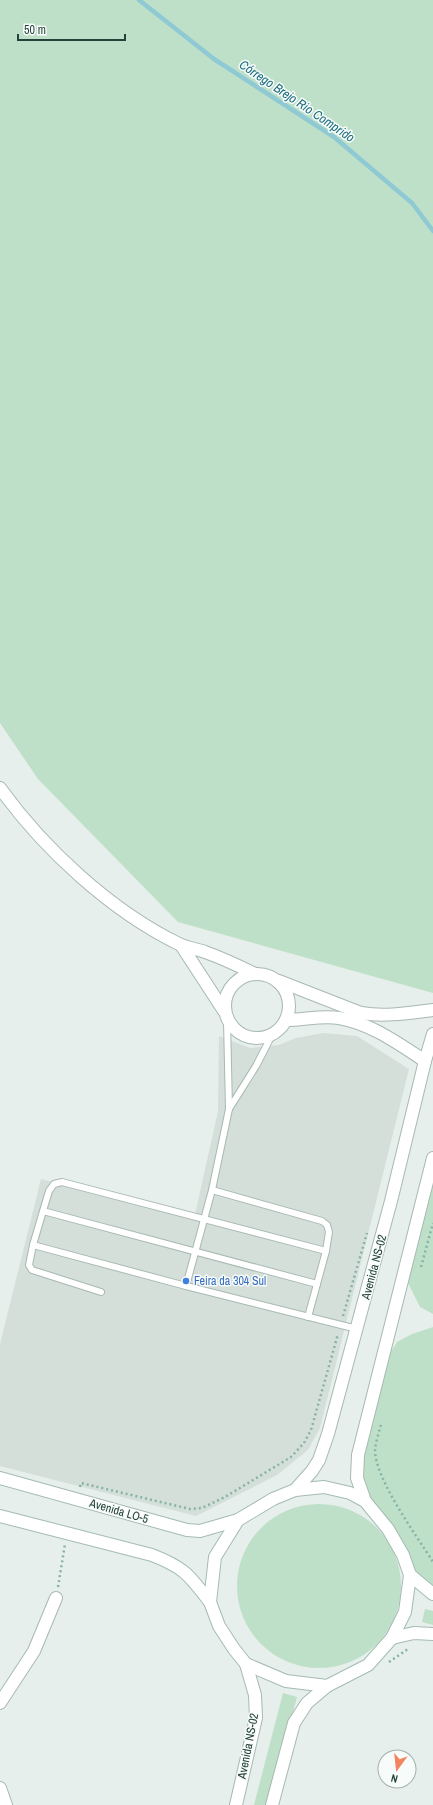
<svg xmlns="http://www.w3.org/2000/svg" width="433" height="1805" font-family="'Archivo Narrow',sans-serif">
<style>
.built{fill:#d4dfda}
.green{fill:#bfe0c8}
.lines{fill:none;stroke-linecap:round;stroke-linejoin:round}
.stream{stroke:#8ec9d4;stroke-width:4.5}
.service-casing{stroke:#a8b8b2;stroke-width:8}
.minor-casing{stroke:#a8b8b2;stroke-width:14}
.tertiary-casing{stroke:#a8b8b2;stroke-width:14}
.secondary-casing{stroke:#a4bbb3;stroke-width:14}
.path{stroke:#86b3a5;stroke-width:2.5;stroke-dasharray:2 3;stroke-linecap:butt}
.service{stroke:#fff;stroke-width:6}
.minor{stroke:#fff;stroke-width:12}
.tertiary{stroke:#fff;stroke-width:12}
.secondary{stroke:#fff;stroke-width:12}
.shop-dot{fill:#3f7fe0;stroke:#f7fbf9;stroke-width:1.5}
.labels{text-anchor:middle;dominant-baseline:central;stroke-width:3;stroke-linejoin:round;paint-order:stroke}
.street-label{font-size:12px;fill:#24423a;stroke:#f7fbf9}
.shop-label{font-size:12px;fill:#366cbe;stroke:#f7fbf9;text-anchor:start}
.water-label{font-size:13px;font-style:italic;fill:#1c6f80;stroke:#f7fbf9}
</style>
<rect width="100%" height="100%" fill="#e6efeb"/>
<polygon class="built" points="323,1033 357,1036 409,1069 320,1428 308,1450 277,1475 196,1516 0,1466 0,1344 41,1179 194,1219 218,1111 219,1036 250,1048 279,1045 296,1038"/>
<g class="green">
<polygon points="0,0 433,0 433,993 178,922 38,779 0,723"/>
<polygon points="433,1174 433,1314 420,1307 407,1281"/>
<polygon points="433,1327 433,1590 414,1572 370,1498 361,1478 361,1455 385,1361 397,1342 412,1334"/>
<circle cx="319" cy="1586" r="82"/>
<polygon points="425,1609 433,1611 433,1625 422,1622"/>
<polygon points="283,1693 297,1697 268,1805 254,1805"/>
</g>
<g class="lines">
<polyline class="stream" points="139,0 214,59 334,137 412,203 433,231"/>
<defs>
<g id="service">
<polyline points="227,1021 229,1109 212,1190 186,1286 357,1329"/>
<polyline points="229,1109 256,1066 272,1035"/>
<polyline points="212,1190 322,1221 327,1225 329,1232 326,1251"/>
<polyline points="43,1211 49,1191 54,1184 62,1182 326,1251 317,1284 43,1211 33,1245 186,1286"/>
<polyline points="33,1245 29,1265 32,1270 101,1292"/>
<polyline points="308,1317 317,1284"/>
</g>
<g id="minor">
<polyline points="0,1703 34,1651 56,1598"/>
<polyline points="0,1788 6,1805"/>
</g>
<g id="tertiary">
<path d="M0,788C44,849 111,911 179,944C187,948 197,949 205,952C222,958 239,966 255,974"/>
<polyline points="181,945 224,1011"/>
<circle cx="257" cy="1006" r="32"/>
<path d="M279,981L361,1013C385,1017 409,1013 433,1010"/>
<path d="M286,1020C304,1020 322,1015 339,1018C370,1023 399,1044 425,1061"/>
<polyline points="295,1490 312,1471 319,1460 328,1434 391,1201 425,1061 433,1034"/>
<polyline points="365,1501 357,1478 358,1455 433,1158"/>
<polyline points="236,1805 256,1718 255,1695 246,1664"/>
<polyline points="272,1805 294,1723 307,1703 327,1686"/>
</g>
<g id="secondary">
<polyline points="0,1478 187,1530 200,1531 238,1520"/>
<polygon points="324,1487 350,1493 365,1501 388,1529 403,1555 410,1575 405,1612 392,1638 368,1665 327,1686 286,1681 246,1664 234,1649 219,1626 210,1602 215,1557 238,1520 273,1499 295,1490"/>
<path d="M0,1516L152,1555C185,1568 189,1575 210,1602"/>
<polyline points="410,1575 433,1594"/>
<polyline points="392,1638 414,1633 433,1634"/>
</g>
</defs>
<use href="#service" class="service-casing"/>
<use href="#minor" class="minor-casing"/>
<use href="#tertiary" class="tertiary-casing"/>
<use href="#secondary" class="secondary-casing"/>
<g class="path">
<polyline points="421,1267 433,1223"/>
<polyline points="343,1316 367,1233"/>
<path d="M381,1425C379,1432 376,1441 375,1449C374,1478 417,1536 433,1562"/>
<polyline points="80,1487 81,1483 190,1509 202,1508 225,1497 291,1457 304,1443 311,1430 338,1334"/>
<polyline points="58,1587 65,1544"/>
<polyline points="389,1662 408,1649"/>
</g>
<use href="#service" class="service"/>
<use href="#minor" class="minor"/>
<use href="#tertiary" class="tertiary"/>
<use href="#secondary" class="secondary"/>
</g>
<circle class="shop-dot" cx="186" cy="1281" r="4"/>
<g class="labels">
<g class="street-label">
<text transform="translate(374 1267) rotate(-75)">Avenida NS-02</text>
<text transform="translate(119 1511) rotate(16)">Avenida LO-5</text>
<text transform="translate(248 1746) rotate(-79)">Avenida NS-02</text>
</g>
<g class="shop-label">
<text x="194" y="1281">Feira da 304 Sul</text>
</g>
<g class="water-label">
<text transform="translate(297 101) rotate(34)">Córrego Brejo Rio Comprido</text>
</g>
</g>
<g transform="translate(397 1769) rotate(195)"><circle r="19" fill="#f7fbf9" stroke="#a3b1ad"/>
<path d="M0-3L7 15L0 10L-7 15Z" fill="#f4845f"/>
<text y="-6" font-size="11" font-weight="bold" text-anchor="middle" fill="#24423a">N</text>
</g>
<path d="M18 34v6h107v-6" fill="none" stroke="#24423a" stroke-width="2"/>
<text x="24" y="34" font-size="12" fill="#24423a" stroke="#f7fbf9" stroke-width="3" paint-order="stroke">50 m</text>
</svg>
